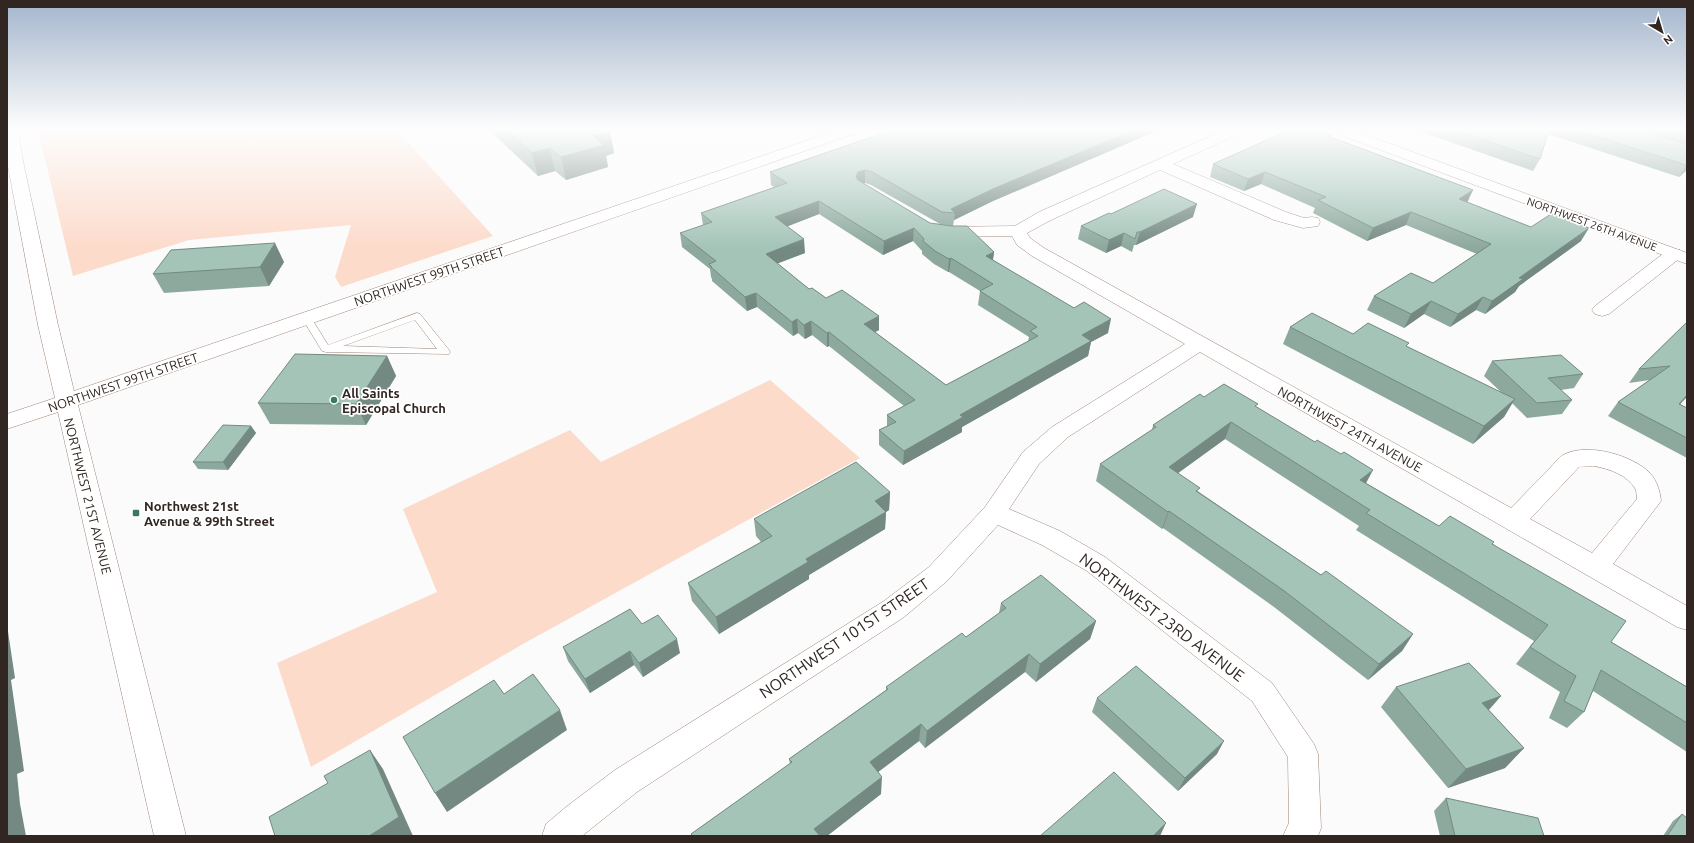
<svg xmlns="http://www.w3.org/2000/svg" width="1694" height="843" font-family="Ubuntu,sans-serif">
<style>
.green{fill:#fcdbcb}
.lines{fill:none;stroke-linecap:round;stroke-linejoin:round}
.lane-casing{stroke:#a08577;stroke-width:1}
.street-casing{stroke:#a08577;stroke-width:1}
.secondary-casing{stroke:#a08577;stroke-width:1}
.lane{fill:#fff;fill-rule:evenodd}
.street{fill:#fff;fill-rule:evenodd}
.secondary{fill:#fff;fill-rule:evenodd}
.wall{fill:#8da99e;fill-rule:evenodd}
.shaded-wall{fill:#738981}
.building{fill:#a4c4b8;stroke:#738981;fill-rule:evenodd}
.poi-dot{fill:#3b7966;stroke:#fff;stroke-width:1.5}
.labels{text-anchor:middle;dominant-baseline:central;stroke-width:3.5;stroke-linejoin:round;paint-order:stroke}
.far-street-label{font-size:11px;fill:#312621;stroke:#fff}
.street-label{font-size:13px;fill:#312621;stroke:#fff}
.poi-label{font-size:13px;font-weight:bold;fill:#312621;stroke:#fff;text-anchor:start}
.near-street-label{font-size:16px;fill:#312621;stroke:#fff}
</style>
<rect width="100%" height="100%" fill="#fbfbfb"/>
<g class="green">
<polygon points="38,130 397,130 493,236 341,287 335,277 351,225 189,240 73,276"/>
<polygon points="770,380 860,458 523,644 311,767 277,663 437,592 403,509 570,430 601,462"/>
</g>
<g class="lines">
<defs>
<path id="lane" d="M417,313L420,314L449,350L450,352L449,354L326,352L322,351L302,318L307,315L310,316L328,345ZM415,320L437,349L343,346Z"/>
<g id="street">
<path d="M1225,130H1243L1241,133L1173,164L1286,212L1304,218L1312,217L1318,218L1320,222L1318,226L1303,228L1274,220L1160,170L1051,220L1027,233L1030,238L1044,248L1511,508C1524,495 1537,481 1550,468C1554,464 1558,458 1563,455C1587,442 1632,455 1650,473C1657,481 1660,491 1661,501L1613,564L1687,606V630L1677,627L1200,352L1068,437L1039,464L1009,509L1060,531L1105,557L1272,683L1314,744L1318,754L1321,828L1318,836H1283L1289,823L1288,757L1252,701L1087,571L1042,545L998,525L947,581L904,617L637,792L582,836H542L546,824L566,807L615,770L884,601L929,567L985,507L1023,452L1052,427L1185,344L1032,256L1017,245L1012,236L944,237L938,236L936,232L938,228L944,227L1015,226L1039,212ZM1594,466C1610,469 1628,475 1636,490L1637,499L1592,553L1530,519L1579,467Z"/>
<polygon points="1674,249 1680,250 1683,254 1680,258 1609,314 1602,316 1595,314 1592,310 1595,306 1668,250"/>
</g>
<g id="secondary">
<polygon points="7,130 18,130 23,161 58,325 74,391 838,130 858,130 856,133 78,405 186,836 154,836 58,412 7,429 7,414 55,398 38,325 7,161"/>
<polygon points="1333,130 1353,130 1687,253 1687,264 1335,133"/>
</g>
</defs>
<use href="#lane" class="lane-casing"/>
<use href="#street" class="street-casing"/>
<use href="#secondary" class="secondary-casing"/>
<use href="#lane" class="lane"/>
<use href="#street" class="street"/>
<use href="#secondary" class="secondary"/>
</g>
<g class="wall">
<polygon points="489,130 609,130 610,131 614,153 606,156 608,167 566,180 555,171 538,176"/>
<path d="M892,130H1155L1154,132L993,201L954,220L953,226L994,252L993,260L1108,333L1091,342L1088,356L962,427V432L903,465L879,445V430L887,426V415L904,406L829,346L827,347L812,335L805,339L798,333L793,336L757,307L747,311L712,281V279L711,277L710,269L682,247L680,233L703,225L701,213L774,187L771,185L770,172ZM863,183H865L871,185L940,224L930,223ZM819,214L883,255L913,241L922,251V254L934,264L948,272H949L980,291L978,305L1029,337L1028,341L946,385L875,332L879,330L826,298L809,289L777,263L805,253L787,226Z"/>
<polygon points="1416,130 1687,130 1687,170 1679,177 1548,134 1540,159 1533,171"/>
<polygon points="1331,138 1467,202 1531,227 1581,241 1519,286 1515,292 1485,314 1476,310 1450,327 1424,314 1404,328 1367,310 1374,296 1433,283 1477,254 1406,225 1367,241 1313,213 1315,208 1261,184 1244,191 1210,177 1213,164"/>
<polygon points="1111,214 1193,217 1136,245 1134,245 1132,252 1121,246 1106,253 1078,239 1081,226"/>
<polygon points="284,262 269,286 164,293 153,274"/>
<polygon points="1687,322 1680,404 1687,408 1687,458 1608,416 1618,402 1650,380 1629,383 1639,369"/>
<polygon points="1290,327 1353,334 1408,347 1502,393 1484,376 1492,361 1583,374 1574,388 1561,390 1572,400 1562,414 1527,418 1512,403 1504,417 1473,444 1283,344"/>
<polygon points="387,356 396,376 366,425 270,424 258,403"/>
<polygon points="1204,397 1257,407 1366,483 1439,526 1493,544 1611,642 1687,687 1687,752 1593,691 1584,712 1567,728 1549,718 1560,692 1516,664 1534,641 1356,530 1359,526 1225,439 1178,473 1199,492 1321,575 1413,634 1402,651 1368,680 1274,607 1163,528 1162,529 1096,481 1100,464 1152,430 1153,425"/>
<polygon points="251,426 256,433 228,470 198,469 193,462"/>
<polygon points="890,492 889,510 886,512 885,529 809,575 809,579 719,634 692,601 688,583 761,542 756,536 754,519"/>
<polygon points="1001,603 1096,621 1090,639 1036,682 1025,672 925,748 919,741 878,772 881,794 827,836 692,836 691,834 790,764 789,759 886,690 886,687 966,637 999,613"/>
<polygon points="642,624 680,653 643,677 634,665 590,693 568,661 563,647"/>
<polygon points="1396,687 1501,696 1489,710 1524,748 1505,768 1448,788 1381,707"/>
<polygon points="1097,698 1217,754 1178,791 1092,712"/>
<polygon points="1446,798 1544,836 1440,836 1434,811"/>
<polygon points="1682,814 1687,836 1663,836 1673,821"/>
</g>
<g class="shaded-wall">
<polygon points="1134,130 1155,130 1154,132 993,201 954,220 955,213 951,209 995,188"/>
<polygon points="610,131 614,153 606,156 608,167 566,180 561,157 593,136"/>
<polygon points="550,148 555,171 538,176 532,153"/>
<polygon points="1687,164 1687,170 1679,177 1686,165"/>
<polygon points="865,170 865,183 858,185 856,177 858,172"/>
<polygon points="1265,172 1261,184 1244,191 1248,179"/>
<polygon points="1473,190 1467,203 1459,199"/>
<polygon points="819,201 819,214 776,231 775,217"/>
<polygon points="1197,204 1193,217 1136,245 1140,232"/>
<polygon points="1411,212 1406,225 1367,241 1373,228"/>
<polygon points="914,228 913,241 883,255 884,241"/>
<polygon points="1589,228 1581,241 1519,286 1515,292 1485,314 1492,301 1519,278"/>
<polygon points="1124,233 1121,246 1106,253 1109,240"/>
<polygon points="804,239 805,253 766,268 766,254"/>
<polygon points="275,243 284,262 269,286 260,267"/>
<polygon points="994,252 992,266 986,256"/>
<polygon points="951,258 949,272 948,272 949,259"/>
<polygon points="756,293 757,307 747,311 745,297"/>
<polygon points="1483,297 1476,310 1450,327 1458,314"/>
<polygon points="1431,301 1424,314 1404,328 1411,314"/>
<polygon points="879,316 879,330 864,338 864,324"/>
<polygon points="797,319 798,333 793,336 792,322"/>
<polygon points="1111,319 1108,333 1091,342 1088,356 962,427 962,432 903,465 904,451 960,415 1082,335"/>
<polygon points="811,321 812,335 805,339 804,325"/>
<polygon points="829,332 829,346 827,347 827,333"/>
<polygon points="387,356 396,376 366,425 356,404"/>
<polygon points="1687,395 1687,397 1668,417 1679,404"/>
<polygon points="1515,399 1504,417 1473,444 1484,426"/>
<polygon points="1231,422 1225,439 1163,484 1169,467"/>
<polygon points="251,426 256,433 228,470 223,462"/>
<polygon points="1373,470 1364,487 1360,480"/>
<polygon points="890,492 889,510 886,512 885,529 809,575 809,579 719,634 716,617 806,559 875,501"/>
<polygon points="1169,511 1163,528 1162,529 1168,512"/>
<polygon points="1096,621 1090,639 1036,682 1040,664"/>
<polygon points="7,625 15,678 11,680 24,771 17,774 20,804 26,836 7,836"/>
<polygon points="1413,634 1402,651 1368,680 1379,664"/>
<polygon points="677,639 680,653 643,677 639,663"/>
<polygon points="630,651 634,665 590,693 585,679"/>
<polygon points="1029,654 1025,672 925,748 927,731"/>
<polygon points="1501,696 1483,716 1482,703"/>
<polygon points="560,710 567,730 447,812 435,793"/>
<polygon points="921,724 919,741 869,779 870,762"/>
<polygon points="1224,741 1217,754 1178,791 1185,778"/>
<polygon points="1524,748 1505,768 1448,788 1466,769"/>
<polygon points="370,750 383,769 413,836 369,836"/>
<polygon points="882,777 881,794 827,836 815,836 814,829"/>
<polygon points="1166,823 1160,836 1153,836"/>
</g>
<g class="building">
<polygon points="507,130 609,130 610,131 593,136 604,145 561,157 550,148 532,153"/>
<path d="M892,130H1134L995,188L951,209L955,213L942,212L872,172L865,170L858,172L856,177L858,180L930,223L951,226H967L994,252L986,256L1074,308L1084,302L1111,319L1082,335L1091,341L960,415L963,417L904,451L879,430L896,422L887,415L915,400L829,332L827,333L811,321L804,325L797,319L792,322L756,293L745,297L711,267H712L709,264L716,261L680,233L712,222L701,213L787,183L770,172ZM819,201L884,241L914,228L924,239L923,241L935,251L949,259L951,258L993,284L980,291L1037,327L1030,331L1038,336L946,385L864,324L879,316L842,290L826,298L812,288L809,289L766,254L804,239L775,217Z"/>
<polygon points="1289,130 1319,130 1332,135 1328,136 1473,190 1459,199 1531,227 1551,214 1589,228 1519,278 1523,279 1492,301 1483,297 1458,314 1431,301 1411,314 1374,296 1411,273 1433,283 1491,244 1411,212 1373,228 1318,200 1326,197 1265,172 1248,179 1213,164"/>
<polygon points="1454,130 1549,130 1540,159"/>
<polygon points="1576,130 1641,130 1687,144 1687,164 1686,165"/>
<polygon points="1681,130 1687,130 1687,132"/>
<polygon points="1164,189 1197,204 1140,232 1137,232 1135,239 1124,233 1109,240 1081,226 1109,213 1111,214"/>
<polygon points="275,243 260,267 153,274 171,250"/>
<polygon points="1312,313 1353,334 1368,323 1409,343 1406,346 1515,399 1484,426 1290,327"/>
<polygon points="1687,322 1687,395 1679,404 1687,408 1687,438 1618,402 1670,366 1639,369"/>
<polygon points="295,354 387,356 356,404 258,403"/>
<polygon points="1561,355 1583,374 1548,378 1572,400 1537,403 1492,361"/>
<polygon points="1224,384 1258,404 1255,406 1315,442 1317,440 1341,454 1344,452 1373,470 1360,480 1439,526 1450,516 1494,542 1492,544 1626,621 1611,642 1687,687 1687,723 1601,670 1584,712 1564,701 1576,676 1530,647 1548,625 1366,513 1370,510 1231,422 1169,467 1200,488 1196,491 1321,575 1326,571 1413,634 1379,664 1283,590 1169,511 1168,512 1100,464 1156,427 1153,425 1200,394 1204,397"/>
<polygon points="223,425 251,426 223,462 193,462"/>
<polygon points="856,462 890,492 875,501 886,512 806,559 808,562 716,617 688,583 772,536 754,519"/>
<polygon points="1041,575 1096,621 1040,664 1029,654 927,731 921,724 870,762 882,777 814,829 820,836 693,836 691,834 792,762 789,759 888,689 886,687 962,633 966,637 1006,608 1001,603"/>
<polygon points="630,609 642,624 658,615 677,639 639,663 630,651 585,679 563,647"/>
<polygon points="1469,663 1501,696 1482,703 1524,748 1466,769 1396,687"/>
<polygon points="1136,666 1224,741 1185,778 1097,698"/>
<polygon points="533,674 560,710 435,793 403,737 494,680 504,694"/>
<polygon points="370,750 399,817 369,836 275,836 269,817 328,783 324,776"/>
<polygon points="1114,772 1166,823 1153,836 1040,836"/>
<polygon points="1446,798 1538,818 1544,836 1455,836"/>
<polygon points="1682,814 1687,818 1687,836 1667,836"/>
</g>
<linearGradient id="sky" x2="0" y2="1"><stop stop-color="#a4b5cc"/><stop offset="0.52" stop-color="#fdfdfd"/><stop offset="1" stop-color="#fdfdfd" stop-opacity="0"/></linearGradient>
<rect width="1694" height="248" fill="url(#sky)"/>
<g class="poi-dot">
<circle cx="334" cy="400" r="4"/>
<rect x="132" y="509" width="8" height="8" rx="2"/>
</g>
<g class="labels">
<g class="far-street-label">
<text transform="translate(1592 224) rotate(20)">NORTHWEST 26TH AVENUE</text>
</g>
<g class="street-label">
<text transform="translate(429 276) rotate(-19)">NORTHWEST 99TH STREET</text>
<text transform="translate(123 382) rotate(-19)">NORTHWEST 99TH STREET</text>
<text transform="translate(1350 429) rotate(29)">NORTHWEST 24TH AVENUE</text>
<text transform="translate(88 496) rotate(76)">NORTHWEST 21ST AVENUE</text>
</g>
<g class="poi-label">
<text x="342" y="393">All Saints<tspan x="342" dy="15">Episcopal Church</tspan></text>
<text x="144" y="506">Northwest 21st<tspan x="144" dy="15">Avenue &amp; 99th Street</tspan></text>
</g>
<g class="near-street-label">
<text transform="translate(1162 617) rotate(37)">NORTHWEST 23RD AVENUE</text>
<text transform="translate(844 638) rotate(-34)">NORTHWEST 101ST STREET</text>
</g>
</g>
<rect width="1694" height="843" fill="none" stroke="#312621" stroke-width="16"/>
<g transform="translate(1662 32) rotate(142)" stroke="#ffffff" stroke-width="3" paint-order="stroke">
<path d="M0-3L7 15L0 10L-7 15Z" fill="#312621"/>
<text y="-6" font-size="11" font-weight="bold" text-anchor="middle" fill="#312621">N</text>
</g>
</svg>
